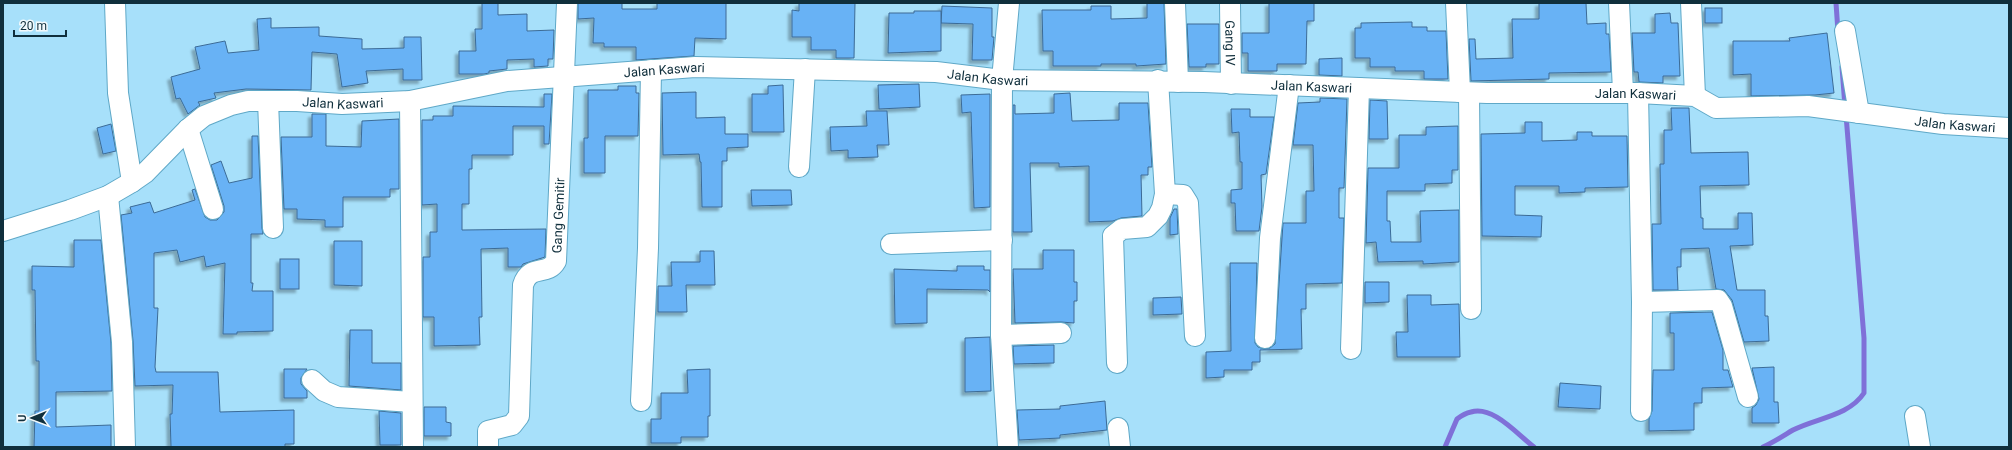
<svg xmlns="http://www.w3.org/2000/svg" width="2012" height="450" font-family="Roboto,sans-serif">
<style>
.lines{fill:none;stroke-linecap:round;stroke-linejoin:round}
.stream{stroke:#7f70d8;stroke-width:5}
.building{fill:#68b2f5;stroke:#3c6b96;filter:url(#shadow)}
.street-casing{stroke:#5fa8c7;stroke-width:22}
.street{stroke:#fff;stroke-width:20}
.labels{text-anchor:middle;dominant-baseline:central;stroke-width:3;stroke-linejoin:round;paint-order:stroke}
.street-label{font-size:13px;fill:#102f3c;stroke:#f2f9fc}
</style>
<defs>
<filter id="shadow"><feDropShadow dx="-3.5" dy="3.5" stdDeviation="1" flood-color="#0004"/></filter>
</defs>
<rect width="100%" height="100%" fill="#a7e0fa"/>
<g class="lines">
<g class="stream">
<polyline points="1836,3 1838,32"/>
<polyline points="1842,67 1845,107"/>
<path d="M1445,447L1457,419C1461,416 1466,413 1471,412C1493,405 1518,435 1534,447"/>
<path d="M1763,447C1774,442 1783,436 1793,430C1816,418 1849,416 1864,393V338L1846,115"/>
</g>
</g>
<g class="building">
<polygon points="482,3 498,3 498,15 527,14 527,31 554,30 553,59 548,59 548,66 534,67 534,59 507,60 507,69 489,71 489,73 484,74 459,74 459,51 476,51 475,29 482,29"/>
<polygon points="578,3 622,3 622,9 657,9 657,3 726,3 726,39 695,38 694,56 636,60 636,47 604,47 604,43 593,43 594,18 578,19"/>
<polygon points="799,3 855,3 854,58 836,58 836,50 811,50 811,37 792,37 792,10 799,11"/>
<polygon points="1147,3 1164,3 1166,64 1136,66 1136,64 1101,64 1101,66 1053,66 1053,51 1043,51 1042,10 1091,10 1091,6 1111,6 1111,19 1147,18"/>
<polygon points="1269,3 1314,3 1314,21 1307,21 1306,64 1277,64 1277,71 1248,71 1248,53 1242,53 1242,33 1269,33"/>
<polygon points="1539,3 1586,3 1587,24 1606,23 1606,34 1609,34 1611,72 1549,73 1549,79 1471,81 1469,39 1475,39 1476,59 1513,58 1512,19 1539,19"/>
<polygon points="942,6 992,8 992,37 994,37 992,60 972,60 973,24 941,23"/>
<rect x="1705" y="8" width="17" height="15"/>
<polygon points="914,11 941,11 941,51 888,53 889,13 914,13"/>
<polygon points="1670,13 1671,23 1678,23 1680,76 1663,76 1663,83 1639,82 1638,72 1634,72 1632,33 1655,33 1655,14"/>
<polygon points="271,18 271,28 319,27 319,36 362,39 362,49 404,48 404,37 421,37 422,80 403,80 403,69 366,71 368,83 342,87 337,54 312,52 311,90 246,89 214,93 216,98 198,102 200,105 188,114 180,98 176,99 171,77 200,69 195,47 225,41 228,53 259,50 257,19"/>
<polygon points="1412,22 1412,27 1427,27 1427,31 1446,31 1448,79 1424,79 1424,71 1395,71 1395,67 1370,67 1370,58 1355,58 1355,28 1361,28 1361,23"/>
<polygon points="1187,24 1219,24 1219,64 1206,64 1206,67 1189,67"/>
<polygon points="1827,33 1834,93 1815,95 1751,96 1751,74 1733,75 1733,41 1790,41 1789,38"/>
<polygon points="1342,58 1342,76 1319,75 1319,59"/>
<polygon points="919,84 920,107 879,109 878,85"/>
<polygon points="783,85 784,132 752,132 752,94 768,94 768,86"/>
<polygon points="618,86 636,86 636,93 639,93 638,136 605,136 605,173 584,173 584,138 588,138 588,90 618,90"/>
<polygon points="696,92 696,118 725,117 725,134 748,134 748,147 727,148 727,161 722,161 722,207 702,207 701,162 700,162 699,154 663,155 662,93"/>
<polygon points="1070,93 1072,121 1119,120 1119,103 1148,103 1152,167 1148,167 1148,175 1141,175 1142,216 1121,218 1113,221 1089,222 1089,166 1059,167 1059,163 1030,163 1032,232 1013,232 1013,105 1015,105 1015,114 1054,113 1054,94"/>
<polygon points="544,94 552,94 549,144 544,144 544,126 513,126 513,155 472,155 472,169 469,169 469,204 462,204 462,230 546,229 545,257 523,264 521,267 508,267 508,248 481,249 482,317 479,317 480,345 434,346 434,317 423,317 423,257 430,257 430,232 437,232 437,204 422,205 422,120 433,120 433,116 453,116 453,106 544,107"/>
<polygon points="990,94 990,207 974,208 971,112 962,113 961,95"/>
<polygon points="1320,98 1347,99 1344,188 1339,188 1339,218 1344,218 1342,283 1306,284 1306,309 1301,309 1302,349 1260,350 1260,362 1252,362 1252,370 1224,370 1224,377 1206,378 1206,352 1231,351 1230,263 1257,263 1255,343 1258,347 1264,349 1270,348 1275,344 1283,223 1306,223 1306,191 1314,191 1313,145 1293,145 1298,103 1320,102"/>
<polygon points="1370,100 1387,101 1388,139 1369,139"/>
<polygon points="1671,108 1689,108 1691,153 1748,152 1749,185 1700,186 1701,218 1703,218 1703,229 1738,229 1738,213 1752,213 1753,245 1730,246 1737,290 1765,290 1765,316 1768,316 1769,341 1744,342 1732,300 1724,290 1716,289 1709,248 1681,249 1681,267 1677,267 1678,290 1653,290 1652,224 1661,224 1660,164 1664,164 1664,130 1672,130"/>
<polygon points="1231,109 1250,109 1250,117 1274,117 1266,174 1261,175 1262,207 1259,231 1236,231 1235,203 1231,203 1231,190 1242,189 1242,162 1240,162 1239,132 1232,133"/>
<polygon points="866,111 887,111 889,145 877,145 878,157 848,158 848,150 831,151 830,127 867,126"/>
<polygon points="312,114 326,114 326,146 361,147 362,121 399,119 399,189 390,189 390,197 343,197 343,227 325,227 325,220 297,219 297,209 284,209 281,137 312,137"/>
<polygon points="1525,122 1542,122 1542,141 1577,140 1577,132 1592,132 1592,136 1627,136 1628,187 1585,188 1585,192 1559,193 1559,186 1515,186 1515,215 1542,216 1541,237 1482,236 1481,134 1525,133"/>
<polygon points="111,124 116,151 103,154 97,128"/>
<polygon points="1458,126 1458,170 1452,170 1452,183 1425,184 1425,191 1387,191 1387,221 1390,221 1391,242 1421,242 1420,211 1459,210 1459,262 1423,264 1423,261 1378,262 1376,242 1366,243 1368,168 1399,168 1399,135 1426,135 1426,127"/>
<polygon points="252,136 258,136 262,228 263,234 251,234 251,283 253,283 252,291 273,291 273,331 237,332 237,334 223,334 225,263 206,267 204,256 180,262 177,250 154,253 154,308 158,308 155,367 156,372 218,372 220,412 294,410 294,444 285,444 285,447 171,447 170,414 172,414 173,385 135,386 133,341 121,215 132,213 130,207 150,202 154,213 195,200 192,190 195,189 205,217 210,220 217,220 224,212 224,206 211,165 221,161 229,183 252,178"/>
<polygon points="751,190 791,190 792,205 752,206"/>
<polygon points="1174,209 1177,209 1178,234 1170,235 1170,218"/>
<polygon points="74,240 101,240 111,343 112,391 56,392 56,427 111,425 111,447 34,447 35,411 39,411 39,361 36,361 35,290 32,290 32,266 74,267"/>
<polygon points="334,241 362,241 362,286 334,285"/>
<polygon points="1043,250 1074,250 1074,282 1077,282 1077,301 1074,301 1074,323 1061,322 1015,323 1013,269 1043,269"/>
<polygon points="700,251 714,251 715,285 686,285 687,312 658,312 658,286 672,286 671,262 700,262"/>
<rect x="280" y="259" width="19" height="30"/>
<polygon points="957,266 984,266 984,270 990,270 990,292 988,290 927,289 927,323 895,324 894,269 957,271"/>
<polygon points="1365,282 1389,282 1389,302 1365,303"/>
<polygon points="1407,295 1431,295 1431,305 1459,304 1460,357 1397,357 1396,332 1408,332"/>
<polygon points="1181,297 1182,314 1153,315 1153,298"/>
<polygon points="1712,312 1723,350 1723,370 1728,370 1733,387 1702,388 1702,403 1694,403 1694,430 1649,431 1649,419 1652,411 1653,370 1674,370 1674,333 1670,333 1670,313"/>
<polygon points="350,330 372,330 372,363 401,363 401,390 349,386"/>
<polygon points="990,337 991,391 965,392 965,338"/>
<polygon points="1054,345 1054,363 1014,364 1013,346"/>
<polygon points="1774,367 1774,402 1778,402 1779,423 1752,423 1752,408 1756,405 1759,399 1752,368"/>
<polygon points="284,369 307,369 301,378 301,384 307,391 307,398 284,398"/>
<polygon points="710,369 710,416 708,416 708,437 681,437 681,443 651,443 651,419 661,419 661,393 688,393 687,370"/>
<polygon points="1560,383 1601,386 1600,409 1558,407"/>
<polygon points="1105,401 1107,430 1060,435 1060,438 1019,440 1017,410 1060,409 1060,406"/>
<polygon points="424,407 446,407 446,422 451,423 451,436 424,436"/>
<polygon points="379,411 401,413 401,445 380,445"/>
</g>
<g class="lines">
<defs>
<g id="street">
<polyline points="115,3 118,93 132,182"/>
<polyline points="1175,3 1178,82"/>
<path id="s1" d="M1230,3L1231,84"/>
<polyline points="1456,3 1460,92"/>
<polyline points="1619,3 1623,92"/>
<polyline points="1691,3 1695,96"/>
<polyline points="1845,31 1859,113"/>
<polyline points="1469,93 1471,309"/>
<polyline points="1638,93 1642,302 1641,411"/>
<polyline points="268,101 273,228"/>
<polyline points="410,101 413,447"/>
<polyline points="188,129 213,209"/>
<polyline points="799,167 805,69"/>
<polyline points="1165,194 1183,195 1188,203 1195,336"/>
<polyline points="108,196 122,342 125,447"/>
<path id="s2" d="M3,231L70,210L108,196L132,182L145,173L188,129L204,116L231,105L248,101H297L342,104L410,101L507,81L695,67L936,72L1002,80L1204,82L1487,93H1638L1695,96L1716,108L1808,106L1943,124L2009,128"/>
<polyline points="891,244 1002,240"/>
<polyline points="1642,302 1718,300 1722,306 1748,397"/>
<polyline points="1001,335 1061,333"/>
<polyline points="1265,338 1270,238 1289,85"/>
<polyline points="1351,349 1359,88"/>
<polyline points="1117,363 1113,236 1122,229 1147,227 1158,216 1162,208 1165,194 1158,80"/>
<polyline points="312,380 324,391 338,397 412,402"/>
<polyline points="641,401 648,248 651,70"/>
<polyline points="1915,416 1920,447"/>
<polyline points="1118,428 1120,447"/>
<path id="s3" d="M488,447V431L512,425L519,416L523,285C530,263 547,277 556,261L567,3"/>
<polyline points="1008,447 1001,335 1002,80 1009,3"/>
</g>
</defs>
<use href="#street" class="street-casing"/>
<use href="#street" class="street"/>
</g>
<g class="labels">
<g class="street-label">
<text stroke="none"><textPath href="#s1" startOffset="40">Gang IV</textPath></text>
<text stroke="none"><textPath href="#s2" startOffset="702">Jalan Kaswari</textPath></text>
<text stroke="none"><textPath href="#s2" startOffset="1026">Jalan Kaswari</textPath></text>
<text stroke="none"><textPath href="#s2" startOffset="1350">Jalan Kaswari</textPath></text>
<text stroke="none"><textPath href="#s2" startOffset="1674">Jalan Kaswari</textPath></text>
<text stroke="none"><textPath href="#s2" startOffset="378">Jalan Kaswari</textPath></text>
<text stroke="none"><textPath href="#s2" startOffset="1998">Jalan Kaswari</textPath></text>
<text stroke="none"><textPath href="#s3" startOffset="272">Gang Gemitir</textPath></text>
</g>
</g>
<rect width="2012" height="450" fill="none" stroke="#102f3c" stroke-width="8"/>
<g transform="translate(32 418) rotate(269)" stroke="#f2f9fc" stroke-width="3" paint-order="stroke">
<path d="M0-3L7 15L0 10L-7 15Z" fill="#102f3c"/>
<text y="-6" font-size="11" font-weight="bold" text-anchor="middle" fill="#102f3c">U</text>
</g>
<path d="M14 30v6h52v-6" fill="none" stroke="#102f3c" stroke-width="2"/>
<text x="20" y="30" font-size="12" fill="#102f3c" stroke="#f2f9fc" stroke-width="3" paint-order="stroke">20 m</text>
</svg>
